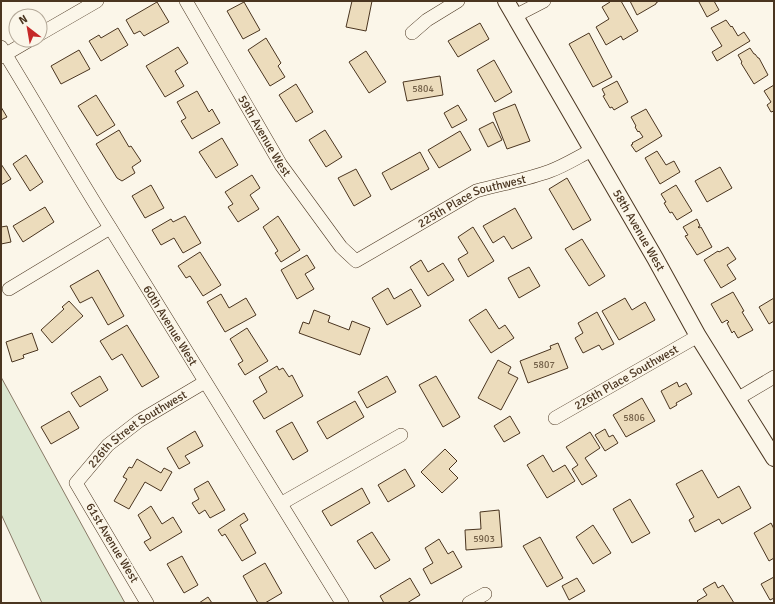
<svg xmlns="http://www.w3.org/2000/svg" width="775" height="604" font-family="Signika,sans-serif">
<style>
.green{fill:#dce7d0;stroke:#887966}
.building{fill:#ecdcbc;stroke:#4a3520}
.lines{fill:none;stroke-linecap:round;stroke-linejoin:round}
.minor-casing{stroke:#4a3520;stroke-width:14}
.tertiary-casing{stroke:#4a3520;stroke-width:18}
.minor{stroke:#fbf6e9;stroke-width:13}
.tertiary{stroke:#fbf6e9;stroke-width:16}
.labels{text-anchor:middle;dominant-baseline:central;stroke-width:3;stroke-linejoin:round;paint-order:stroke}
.number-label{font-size:10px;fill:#725f47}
.street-label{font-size:12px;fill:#4a3520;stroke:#fbf6e9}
</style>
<rect width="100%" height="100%" fill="#fbf6e9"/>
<polygon class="green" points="1,377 101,560 125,603 42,603 1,514"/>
<g class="building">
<polygon points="352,1 372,1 366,31 346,27"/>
<polygon points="609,1 621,1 638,31 623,40 621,36 606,45 596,27 609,19 602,7 610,2"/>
<polygon points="630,1 659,1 656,3 656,4 637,15"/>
<polygon points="701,1 714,1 719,10 707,17 699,2"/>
<polygon points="157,2 169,22 144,36 140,31 134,34 126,20"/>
<polygon points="244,2 260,30 243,39 227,11"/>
<polygon points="726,20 731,27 732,26 738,36 744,32 750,41 717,61 712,52 722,46 711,28"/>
<polygon points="480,23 489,39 458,57 448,41"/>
<polygon points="118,28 128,45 101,61 89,41 99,35 101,38"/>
<polygon points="589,33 612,77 593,87 569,44"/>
<polygon points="266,38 281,63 278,66 285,77 270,86 248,50"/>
<polygon points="178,47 188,63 175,71 184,86 165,97 146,66"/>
<polygon points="750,48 754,54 755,54 758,58 759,58 768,75 754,84 741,63 742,62 738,55"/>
<polygon points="79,50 90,69 61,84 51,66"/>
<polygon points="366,51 386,82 369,93 349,62"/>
<polygon points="494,60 512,92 495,102 477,70"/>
<polygon points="440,76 443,95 407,101 403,82"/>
<polygon points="617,81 628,102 614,110 612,107 610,108 603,96 605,95 602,89"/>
<polygon points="296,84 313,112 296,122 279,95"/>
<polygon points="774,85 774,111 771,112 767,105 771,102 764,91"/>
<polygon points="197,91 209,112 212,109 220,123 192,139 181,121 186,118 177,102"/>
<polygon points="96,95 115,125 97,136 78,106"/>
<polygon points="515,104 530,141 507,149 493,113"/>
<polygon points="458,105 467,120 452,128 444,113"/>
<polygon points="1,107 7,117 1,120"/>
<polygon points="646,109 662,136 636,152 631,145 633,144 632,143 643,137 639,131 638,132 635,127 636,126 631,117"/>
<polygon points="493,122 502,140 488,147 479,129"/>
<polygon points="119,130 129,147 131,146 141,161 132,167 135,173 122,181 117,178 96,144"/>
<polygon points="325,130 342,157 326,167 309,140"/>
<polygon points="460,131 471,150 439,168 428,150"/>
<polygon points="222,138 238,165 216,178 199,152"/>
<polygon points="657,151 666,165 674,161 680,172 660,184 645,158"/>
<polygon points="420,152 429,169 391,190 382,173"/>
<polygon points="26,155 43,182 30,191 13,164"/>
<polygon points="1,164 11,179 1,185"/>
<polygon points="720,167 732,188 707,202 695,181"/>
<polygon points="356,169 371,196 354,206 338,178"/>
<polygon points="252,175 260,188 250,195 259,209 238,222 228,207 233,204 225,192"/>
<polygon points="567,178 591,220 573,230 549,189"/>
<polygon points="151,185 164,208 145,218 132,196"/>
<polygon points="676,185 692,211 677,220 672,212 670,213 664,203 666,202 661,194"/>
<polygon points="45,207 54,222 23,242 13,226"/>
<polygon points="515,208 532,238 512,249 504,236 493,243 483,226"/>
<polygon points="185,216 201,243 183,253 174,238 161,245 152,230 171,219 173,222"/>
<polygon points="278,216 300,250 281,262 275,253 278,251 263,227"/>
<polygon points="697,219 700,226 698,227 699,228 701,227 712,247 697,255 685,236 688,235 683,227"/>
<polygon points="7,226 11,242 1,244 1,227"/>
<polygon points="473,227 494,261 468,277 458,259 468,253 458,237"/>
<polygon points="582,239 605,276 589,286 565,249"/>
<polygon points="728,247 736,259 727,265 736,279 721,288 704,260 718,251 719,252"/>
<polygon points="200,252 221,285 203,296 190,276 186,278 178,266"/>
<polygon points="307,255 315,268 305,274 314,289 297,299 281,270"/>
<polygon points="421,260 428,272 443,263 454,280 428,296 410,267"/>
<polygon points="529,267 540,286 519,298 508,278"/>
<polygon points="98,270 124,316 108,325 92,297 80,303 70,286"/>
<polygon points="388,288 394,299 411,289 421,306 387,325 372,298"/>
<polygon points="733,292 744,311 742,312 753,330 738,338 734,331 732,333 727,323 729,322 727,320 722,323 711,304"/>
<polygon points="221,294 229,308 246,298 256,315 225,332 207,302"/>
<polygon points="625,298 632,310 645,302 655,320 619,340 602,311"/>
<polygon points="774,298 774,321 769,324 759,307"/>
<polygon points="69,301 83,316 52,343 41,330 64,309 62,307"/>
<polygon points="486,309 499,329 505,325 514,338 491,353 469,320"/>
<polygon points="314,310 330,316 328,322 349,330 352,321 370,328 360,355 299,333 303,322 309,324"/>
<polygon points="597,312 614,344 602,350 599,345 583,353 575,338 583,333 578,323"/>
<polygon points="127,325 159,377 142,387 122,354 112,360 100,341"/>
<polygon points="247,328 268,361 245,375 238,364 243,361 230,339"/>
<polygon points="32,333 38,350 23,355 24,358 12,362 6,342"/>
<polygon points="558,343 568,368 528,383 520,361 551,349 550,346"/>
<polygon points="498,360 511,367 508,373 518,378 501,410 478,398"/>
<polygon points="277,366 279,370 283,368 289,377 292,375 303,396 264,419 253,401 267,392 259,377"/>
<polygon points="100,376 108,390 80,407 71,393"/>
<polygon points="387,376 396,392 367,408 358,392"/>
<polygon points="436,376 460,417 443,427 419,385"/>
<polygon points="677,382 679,387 686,383 692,394 676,403 677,405 670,409 661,391"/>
<polygon points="642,398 655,421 626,437 613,415"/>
<polygon points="355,401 364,417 327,439 317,422"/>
<polygon points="69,411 79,428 51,444 41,427"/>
<polygon points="510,416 520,433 504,442 494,426"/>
<polygon points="292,422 308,451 293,460 276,431"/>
<polygon points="605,429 609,437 613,435 618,443 605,451 595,435"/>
<polygon points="195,431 203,446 185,456 190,463 179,469 167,448"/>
<polygon points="590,432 600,448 585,458 597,476 582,485 572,469 578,465 566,447"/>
<polygon points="445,449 457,461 449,469 458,478 442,493 421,472"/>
<polygon points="543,455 553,472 565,465 575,481 547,498 527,465"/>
<polygon points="137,459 161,473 164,468 172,472 161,491 145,482 129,509 114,501 127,479 123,477 129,467 132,468"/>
<polygon points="405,469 415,486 388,502 378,485"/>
<polygon points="702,470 718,498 739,486 751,508 722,524 719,519 695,532 689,520 694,517 676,484"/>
<polygon points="208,481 225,510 210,518 205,510 199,514 192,503 199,499 194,489"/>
<polygon points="362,488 370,503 331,526 322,511"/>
<polygon points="630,499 650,533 632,543 613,509"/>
<polygon points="151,506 162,524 173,517 182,532 150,551 144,542 151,538 138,515"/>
<polygon points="499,510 502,547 466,550 465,530 481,529 480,512"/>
<polygon points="244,513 248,520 240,525 256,553 242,561 225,534 222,536 218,530"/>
<polygon points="771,523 774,529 774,558 769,561 754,533"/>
<polygon points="593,525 611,553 593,564 576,537"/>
<polygon points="372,532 390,560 375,569 357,541"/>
<polygon points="540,537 563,578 547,587 523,546"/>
<polygon points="439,539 448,554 453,551 462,567 431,584 423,569 433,563 425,548"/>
<polygon points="182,556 198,585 184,593 167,564"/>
<polygon points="265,563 282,593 265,603 258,603 243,576"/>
<polygon points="774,577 774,598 770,600 761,584"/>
<polygon points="410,578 420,595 407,603 384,603 380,596"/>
<polygon points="577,578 585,591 569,600 562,586"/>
<polygon points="715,582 718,588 723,585 734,603 699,603 697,601 707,595 703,589"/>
<polygon points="208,597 212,603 199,603"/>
</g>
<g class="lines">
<defs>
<g id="minor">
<path id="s1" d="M186,1L281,165L341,247L356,261L476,191C500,184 526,180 550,171C564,166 578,157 592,150"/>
<polyline points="515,16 544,1"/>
<polyline points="412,33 427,20 458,1"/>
<polyline points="40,34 97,1"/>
<path id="s2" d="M1,47C38,107 73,169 111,229C187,354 266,478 342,603"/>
<polyline points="1,57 30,40"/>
<polyline points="9,289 110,228"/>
<polyline points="737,399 774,377"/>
<path id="s3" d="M555,418L698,336"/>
<polyline points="282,503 401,435"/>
<path id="s4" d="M147,603L76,483L108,445L139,421L205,382"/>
<polyline points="469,603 485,594"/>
</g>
<g id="tertiary">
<path id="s5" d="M506,1L655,258L698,336L774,458"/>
</g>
</defs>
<use href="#minor" class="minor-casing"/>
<use href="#tertiary" class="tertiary-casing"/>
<use href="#minor" class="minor"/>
<use href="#tertiary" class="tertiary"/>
</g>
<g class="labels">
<g class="number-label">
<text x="423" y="89">5804</text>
<text x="544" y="365">5807</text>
<text x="634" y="418">5806</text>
<text x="484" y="539">5903</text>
</g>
<g class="street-label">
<text stroke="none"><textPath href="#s1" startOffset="156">59th Avenue West</textPath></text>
<text stroke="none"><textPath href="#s1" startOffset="443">225th Place Southwest</textPath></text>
<text stroke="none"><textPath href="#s5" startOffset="265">58th Avenue West</textPath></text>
<text stroke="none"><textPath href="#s2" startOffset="326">60th Avenue West</textPath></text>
<text stroke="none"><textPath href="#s3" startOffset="82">226th Place Southwest</textPath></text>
<text stroke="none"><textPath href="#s4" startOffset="222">226th Street Southwest</textPath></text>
<text transform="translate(112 543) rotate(59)">61st Avenue West</text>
</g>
</g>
<rect width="775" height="604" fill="none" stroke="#4a3520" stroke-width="4"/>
<g transform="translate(28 28) rotate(329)"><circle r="19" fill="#fbf6e9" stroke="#b4a999"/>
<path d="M0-3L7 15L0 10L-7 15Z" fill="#c62828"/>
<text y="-6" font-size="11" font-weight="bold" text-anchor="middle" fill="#4a3520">N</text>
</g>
</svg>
